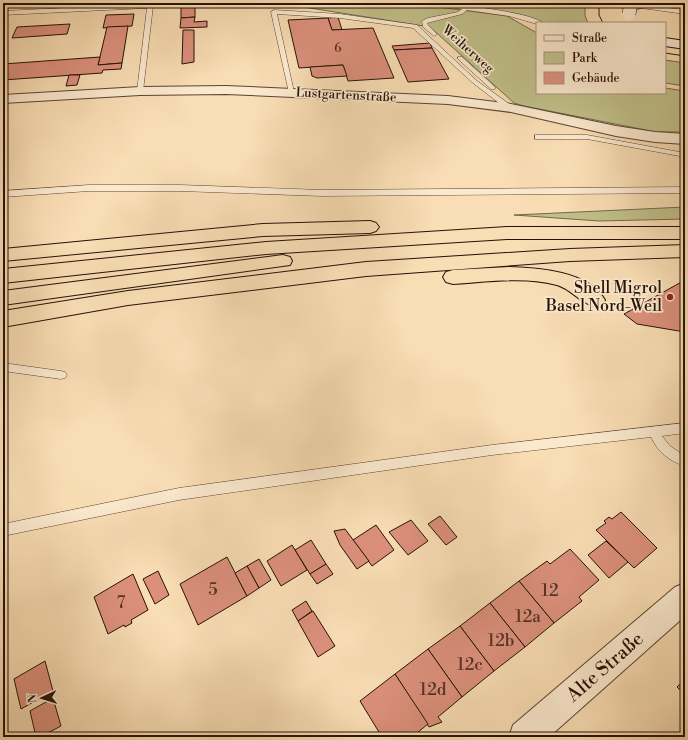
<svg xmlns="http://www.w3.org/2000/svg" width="688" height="740" font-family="'Libre Bodoni',serif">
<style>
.green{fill:#c1c08a;stroke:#736948}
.building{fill:#dc907c;stroke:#251207}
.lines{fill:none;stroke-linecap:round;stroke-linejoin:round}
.lane-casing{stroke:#5a4532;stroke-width:1}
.street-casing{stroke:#5a4532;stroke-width:2}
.secondary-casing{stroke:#251207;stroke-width:2}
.highway-casing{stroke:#251207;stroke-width:2}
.lane{fill:#fbe9ce;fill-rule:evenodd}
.street{fill:#fbe9ce;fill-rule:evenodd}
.secondary{fill:#fbe9ce;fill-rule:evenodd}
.highway{fill:#f9ddb4;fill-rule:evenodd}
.tram{stroke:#251207;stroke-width:1}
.secondary-bridge-casing{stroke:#251207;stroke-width:14;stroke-linecap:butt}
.secondary-bridge{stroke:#fbe9ce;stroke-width:13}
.poi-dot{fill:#8f2418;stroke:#fbe9ce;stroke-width:1.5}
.labels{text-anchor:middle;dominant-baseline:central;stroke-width:3.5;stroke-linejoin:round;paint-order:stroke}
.far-number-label{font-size:12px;fill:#533224}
.far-street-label{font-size:13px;fill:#251207;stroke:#fbe9ce}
.poi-label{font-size:16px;fill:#251207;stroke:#fbe9ce;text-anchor:end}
.near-number-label{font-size:17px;fill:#533224}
.near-street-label{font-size:19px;fill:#251207;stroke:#fbe9ce}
</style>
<rect width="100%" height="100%" fill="#f9ddb4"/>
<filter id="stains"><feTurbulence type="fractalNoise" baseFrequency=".005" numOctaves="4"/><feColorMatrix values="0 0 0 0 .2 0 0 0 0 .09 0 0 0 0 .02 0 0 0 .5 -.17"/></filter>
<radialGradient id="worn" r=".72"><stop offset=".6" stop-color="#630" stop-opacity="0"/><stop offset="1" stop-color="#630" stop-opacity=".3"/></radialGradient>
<g class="green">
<polygon points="278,3 408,3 507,16 537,33 537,93 665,93 665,88 685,91 685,132 656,132 524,106 514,103 430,27"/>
<polygon points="428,3 564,3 585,7 585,16 588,23 541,23 510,14"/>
<polygon points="665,60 685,63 685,86 665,83"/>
<polygon points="685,207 685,219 599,221 514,215"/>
</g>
<g class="building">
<rect x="185" y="3" width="10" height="4"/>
<polygon points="181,7 195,7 195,17 181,18"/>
<polygon points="134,14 132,26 103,28 106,15"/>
<polygon points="195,17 194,22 207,21 207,27 180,28 181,18"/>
<polygon points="338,17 342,30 332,30 328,18"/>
<polygon points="328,18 332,30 373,28 394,78 348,81 343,65 299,68 288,20"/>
<polygon points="70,24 67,34 12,38 17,27"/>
<polygon points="128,26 122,63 98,65 107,27"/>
<polygon points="183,30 194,30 194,62 182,64"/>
<polygon points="430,43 432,48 394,50 392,46"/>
<polygon points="432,48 449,79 408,82 394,50"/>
<polygon points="100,57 98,65 122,63 121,69 103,70 102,73 3,80 3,64"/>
<polygon points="343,65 347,76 317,78 312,76 310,67"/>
<polygon points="69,75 80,75 77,85 66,86"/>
<polygon points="685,280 685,332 637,324 624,314"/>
<polygon points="621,512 657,548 634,568 596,530 606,523 604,521 609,517 612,519"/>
<polygon points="440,516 457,537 446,545 428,524"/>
<polygon points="411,520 428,541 408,555 389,532"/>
<polygon points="376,525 394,550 372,566 353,540"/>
<polygon points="345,529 369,561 357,569 340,545 334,531"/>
<polygon points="311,540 326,564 310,574 295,550"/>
<polygon points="606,541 628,562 609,578 588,555"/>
<polygon points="292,545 307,570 281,586 267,561"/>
<polygon points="570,549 599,580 579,597 582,601 554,623 519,581 547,561 550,564"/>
<polygon points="227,557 247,596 198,625 180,584"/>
<polygon points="259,559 271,580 259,588 247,566"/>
<polygon points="326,564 333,574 317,584 310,574"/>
<polygon points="247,566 259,588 247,596 235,573"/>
<polygon points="158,571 169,595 155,604 143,579"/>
<polygon points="133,574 148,610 131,620 132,623 125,627 124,625 108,634 94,597"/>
<polygon points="519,581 554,623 525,647 490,603"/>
<polygon points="306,601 312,611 298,621 292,610"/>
<polygon points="490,603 525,647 494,671 460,626"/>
<polygon points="313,611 335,646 318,657 298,621"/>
<polygon points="460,626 494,671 462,697 428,649"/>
<polygon points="428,649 462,697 438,717 442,722 429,727 395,674"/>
<polygon points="45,661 53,691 21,709 14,679"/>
<polygon points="395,674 428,724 412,737 382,737 360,701"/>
<polygon points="685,679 685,695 677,687"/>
<polygon points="53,698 61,726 40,737 36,737 30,711"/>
</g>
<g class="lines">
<defs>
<g id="lane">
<polygon points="147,3 153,3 153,6 143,91 140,93 137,91 147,8 3,15 3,11 147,4"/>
<path d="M425,3C449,3 527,11 544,23L537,24L509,16L467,10L462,14L427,23L428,25L437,34L434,36L423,27L422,21L428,18L458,12L462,9Z"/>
<polygon points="636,4 685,10 685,14 634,7 634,5"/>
<polygon points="274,10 340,14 417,25 477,81 515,108 511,110 508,110 473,83 413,28 340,18 277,14 294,92 289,93 271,12"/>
<polygon points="458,57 462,57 495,87 495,89 491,89 458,59"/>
<polygon points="535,135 587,135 685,153 685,157 587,139 535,139"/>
<polygon points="89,185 180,185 322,190 685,187 685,193 322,196 180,191 89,191 3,197 3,191"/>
<polygon points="3,363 61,371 65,372 67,375 65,378 61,379 3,371"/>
<path d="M685,423V433L662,436L670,446L685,456V466C669,461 658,452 651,437L492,455L179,500L3,536V524L179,488L492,445Z"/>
</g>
<g id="street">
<polygon points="605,3 638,3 642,6 640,8 636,9 611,6 607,5"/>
<polygon points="226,86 448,96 511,104 616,126 655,132 685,134 685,144 655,142 616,136 511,112 448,104 226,94 140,95 3,103 3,95 140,87"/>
<polygon points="685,583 685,616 549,737 509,737 513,725 675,587"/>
</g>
<polygon id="secondary" points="665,38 685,41 685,49 665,46"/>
<g id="highway">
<polygon points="370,221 376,223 379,227 376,231 370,233 263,236 3,261 3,249 263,224"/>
<polygon points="507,227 685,227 685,239 507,239 266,254 3,283 3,269 266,242"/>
<polygon points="685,245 685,257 570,261 366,276 128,305 3,327 3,311 128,291 366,262 570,249"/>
<polygon points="283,255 290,257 292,261 290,265 3,305 3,291"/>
<path d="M509,267C539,268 588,271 605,300L602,305C585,310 574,290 557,285C524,276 487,282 453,284L446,282L443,277L446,272L453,270Z"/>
</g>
</defs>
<use href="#lane" class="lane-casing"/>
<use href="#street" class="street-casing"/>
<use href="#secondary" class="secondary-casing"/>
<use href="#highway" class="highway-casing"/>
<use href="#lane" class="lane"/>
<use href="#street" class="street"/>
<use href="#secondary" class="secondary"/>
<use href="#highway" class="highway"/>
<g class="tram">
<polyline points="599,3 599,15 603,23"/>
<polyline points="665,53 685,56"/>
</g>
<defs>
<polyline id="secondary-bridge" points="629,14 631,3"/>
</defs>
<use href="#secondary-bridge" class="secondary-bridge-casing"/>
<use href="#secondary-bridge" class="secondary-bridge"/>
</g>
<circle class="poi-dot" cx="670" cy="297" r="4"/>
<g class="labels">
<g class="far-number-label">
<text x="338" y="48">6</text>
</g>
<g class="far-street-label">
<text transform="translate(468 49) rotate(42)">Weiherweg</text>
<text transform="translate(346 95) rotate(3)">Lustgartenstraße</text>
</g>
<g class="poi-label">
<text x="662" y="288">Shell Migrol<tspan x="662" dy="18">Basel Nord-Weil</tspan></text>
</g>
<g class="near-number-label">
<text x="213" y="590">5</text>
<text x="550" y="591">12</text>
<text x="121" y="603">7</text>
<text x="528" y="617">12a</text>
<text x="501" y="641">12b</text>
<text x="470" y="665">12c</text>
<text x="433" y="690">12d</text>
</g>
<g class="near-street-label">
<text transform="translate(605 667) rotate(-41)">Alte Straße</text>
</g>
</g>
<rect width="688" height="740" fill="none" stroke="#f9ddb4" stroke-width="16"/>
<rect x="4" y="4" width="680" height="732" fill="none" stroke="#251207" stroke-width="2"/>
<rect x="8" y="8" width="672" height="724" fill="none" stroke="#251207"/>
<rect x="536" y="22" width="130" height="72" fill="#fbe9ce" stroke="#a5937e"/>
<rect x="544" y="35" width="20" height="6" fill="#fbe9ce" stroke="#a5937e"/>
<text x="572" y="42" font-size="12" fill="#251207">Straße</text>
<rect x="544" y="52" width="20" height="12" fill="#c1c08a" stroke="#a5937e"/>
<text x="572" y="62" font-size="12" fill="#251207">Park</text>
<rect x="544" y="72" width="20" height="12" fill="#dc907c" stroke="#a5937e"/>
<text x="572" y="82" font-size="12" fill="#251207">Gebäude</text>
<g transform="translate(42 698) rotate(266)" stroke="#fbe9ce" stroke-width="3" paint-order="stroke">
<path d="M0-3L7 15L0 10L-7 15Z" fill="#251207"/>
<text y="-6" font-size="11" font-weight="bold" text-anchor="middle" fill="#251207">N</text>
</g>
<rect width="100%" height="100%" filter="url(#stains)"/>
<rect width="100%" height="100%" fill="url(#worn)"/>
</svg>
